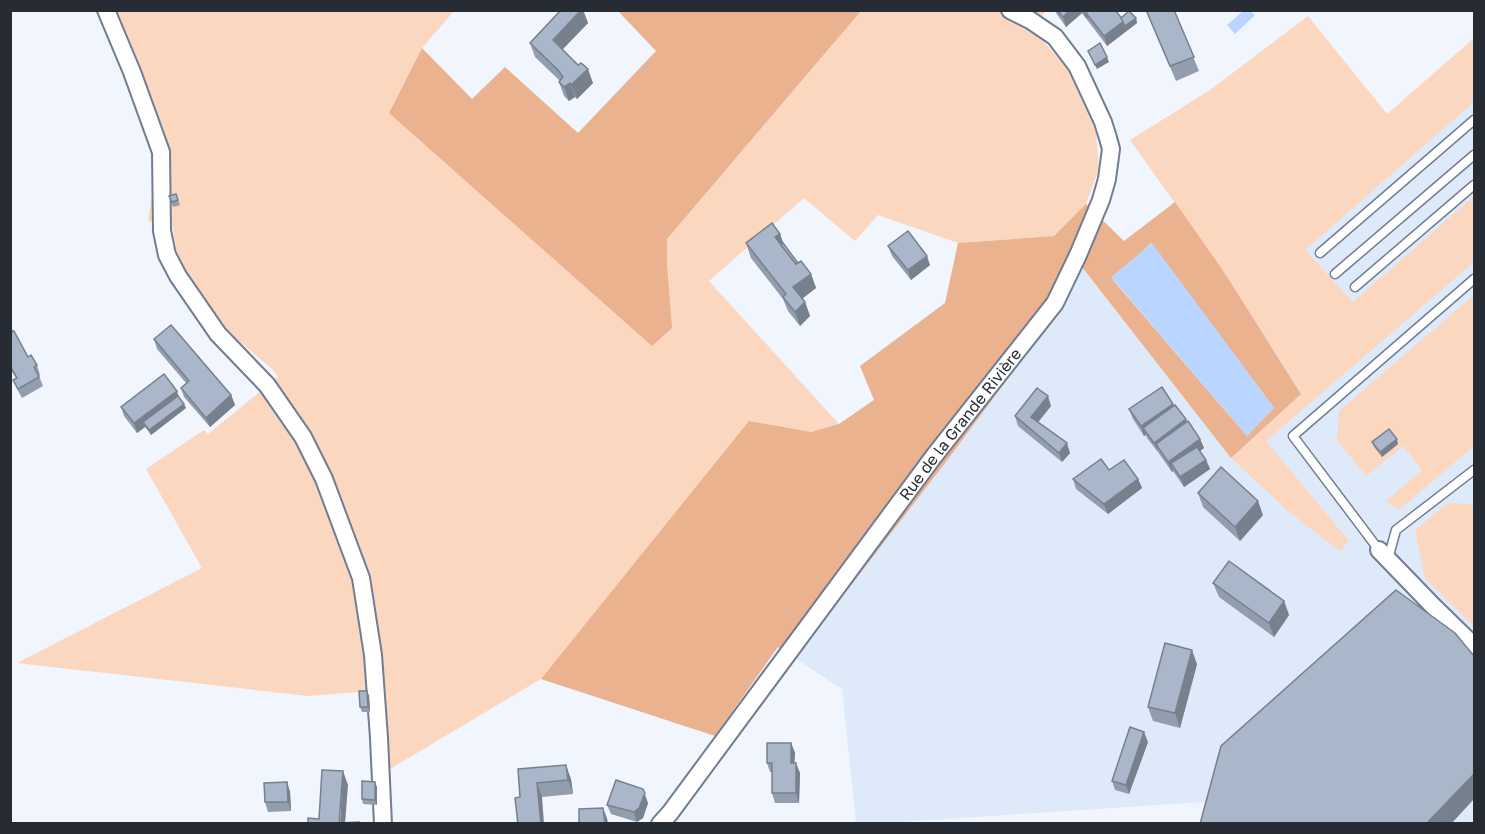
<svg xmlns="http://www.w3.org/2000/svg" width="1485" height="834" font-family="'Golos Text',sans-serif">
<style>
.built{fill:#dee9fa}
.green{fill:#fcd7c0}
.forest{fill:#eab28f;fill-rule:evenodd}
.water{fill:#bad5ff}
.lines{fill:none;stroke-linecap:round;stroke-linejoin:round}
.service-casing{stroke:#717d90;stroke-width:11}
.minor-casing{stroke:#717d90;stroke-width:20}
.service{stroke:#fff;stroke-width:8}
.minor{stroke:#fff;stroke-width:16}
.wall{fill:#929dae}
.shaded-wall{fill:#77808d}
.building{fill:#aab7ca;stroke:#77808d;stroke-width:1.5}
.labels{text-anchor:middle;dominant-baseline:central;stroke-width:5;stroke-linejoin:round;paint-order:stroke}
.street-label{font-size:16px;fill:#272c34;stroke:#fff}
</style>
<rect width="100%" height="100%" fill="#f0f5fe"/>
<polygon class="built" points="1474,38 1474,823 1204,823 1204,802 884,823 856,823 842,689 795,658 952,454 1034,343 1082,267 1232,458 1224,272"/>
<g class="green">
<polygon points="95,11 454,11 422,48 389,113 667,265 667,239 861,11 1045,11 1035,32 1066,67 1096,132 1099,169 1086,204 1054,236 958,243 878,215 855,241 804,198 709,281 839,424 811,432 749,422 541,679 390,769 385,690 308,696 17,663 202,568 146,469 204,430 208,434 278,377 272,369 220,325 178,260 172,225 148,221 157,161 116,54"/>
<polygon points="1308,16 1387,114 1474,38 1474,102 1305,250 1353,302 1474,196 1474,262 1266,441 1349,541 1340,551 1289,512 1231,458 1301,393 1224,272 1130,140 1210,90"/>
<polygon points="1474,295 1474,446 1400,509 1390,505 1386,501 1422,470 1403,446 1366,476 1337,440 1339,411"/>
<polygon points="1448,503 1474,504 1474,626 1425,578 1415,530"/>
</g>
<g class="forest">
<polygon points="618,11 861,11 667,239 667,265 672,328 652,346 389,113 422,48 472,99 505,67 578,133 656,51"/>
<path d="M1175,202L1224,272L1301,394L1231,458L1082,267L1034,343L952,454L795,658L778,647L715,736L541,679L749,421L811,432L839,424L874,400L860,366L945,303L958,243L1054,236L1086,204L1124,241ZM1151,243L1274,408L1247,436L1113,280Z"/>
</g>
<g class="water">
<polygon points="1243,11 1250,11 1255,15 1235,34 1227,25"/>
<polygon points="1152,243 1274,408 1247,436 1111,277"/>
</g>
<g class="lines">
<defs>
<g id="service">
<polyline points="1320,253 1474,120"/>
<polyline points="1335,274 1474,155"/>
<polyline points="1355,287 1474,185"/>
<polyline points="1379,550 1293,436 1474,279"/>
<polyline points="1388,559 1396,530 1474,470"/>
</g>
<g id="minor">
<polyline points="106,10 132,72 161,152 162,231 167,255 178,276 218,334 267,385 303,437 324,479 361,578 373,655 379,738 383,824"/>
<polyline points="1379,550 1433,606 1474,646"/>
<path id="s1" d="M660,824L670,813L934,456L1055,303L1078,255L1101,200L1107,179L1111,149L1108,138L1103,122L1077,66L1055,37L1030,20L1010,10"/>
</g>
</defs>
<use href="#service" class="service-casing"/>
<use href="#minor" class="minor-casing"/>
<use href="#service" class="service"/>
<use href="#minor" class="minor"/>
</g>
<g class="wall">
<polygon points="561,10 583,10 588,23 562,50 593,83 577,99 575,97 569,101 564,96 559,82 560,81 535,57 530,43"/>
<polygon points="1054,10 1115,10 1121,18 1136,18 1137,23 1107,46 1082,13 1066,27"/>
<polygon points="1146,10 1174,10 1199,71 1176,81"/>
<polygon points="176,194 180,205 173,207 169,196"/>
<polygon points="780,234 783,243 798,263 811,274 816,288 802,298 805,302 810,316 800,326 788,311 783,299 751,258 746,243"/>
<polygon points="888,246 930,265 911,280 892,256"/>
<polygon points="11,327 28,357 37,365 40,375 39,376 43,386 22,398 17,389 13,380 16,378 10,369"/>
<polygon points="154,339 231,395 235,405 210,427 184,397 181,388 186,383 157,349"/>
<polygon points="178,396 186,408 151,435 145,427 137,433 124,416 121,407"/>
<polygon points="1174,405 1200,439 1204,448 1200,451 1206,460 1210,469 1184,487 1173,471 1172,472 1158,452 1147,438 1146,435 1144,436 1133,419 1129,409"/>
<polygon points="1051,406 1038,422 1070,453 1062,462 1018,426 1015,416"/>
<polygon points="1372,442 1398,444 1382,457 1374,447"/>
<polygon points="1109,470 1138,479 1142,488 1108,514 1076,489 1073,479"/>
<polygon points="1198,493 1263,515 1240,541 1203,507"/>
<polygon points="1213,583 1284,601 1289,615 1274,637 1219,597"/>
<polygon points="1197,664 1180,728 1153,721 1148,707"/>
<polygon points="369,695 370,712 362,712 360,707"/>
<polygon points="1148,742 1129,794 1115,790 1112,781"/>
<polygon points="791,743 795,753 794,763 800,773 799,803 775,803 772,793 772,772 770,772 767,763"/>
<polygon points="518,769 571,779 573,794 542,797 520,797"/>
<polygon points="287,782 290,792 291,811 268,812 265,802"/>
<polygon points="377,787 377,805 363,804 362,799"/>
<polygon points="648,803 643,818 637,822 611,814 607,805"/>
</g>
<g class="shaded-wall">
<polygon points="581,10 583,10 588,23 558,54 553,40"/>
<polygon points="1070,10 1081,10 1082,13 1066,27 1063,17"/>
<polygon points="1136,18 1137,23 1107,46 1104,36 1124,21"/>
<polygon points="1107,57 1109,62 1097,69 1095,65"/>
<polygon points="588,69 593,83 577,99 571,85"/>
<polygon points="570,83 575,97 569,101 564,87"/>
<polygon points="780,234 785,248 781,250 775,237"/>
<polygon points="927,256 930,265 911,280 908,270"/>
<polygon points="811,274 816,288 798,302 793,287"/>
<polygon points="805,302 810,316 800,326 795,312"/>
<polygon points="177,391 180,401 143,422 145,427 137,433 134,423"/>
<polygon points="231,395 235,405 210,427 206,418"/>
<polygon points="1048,396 1051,406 1035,426 1031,417"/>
<polygon points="184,404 186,408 151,435 149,430"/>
<polygon points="1173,404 1177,413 1143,428 1146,435 1144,436 1141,426"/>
<polygon points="1186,419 1189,429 1156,444 1158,452 1154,443"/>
<polygon points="1200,439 1204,448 1175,469 1171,463 1173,471 1172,472 1168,462"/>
<polygon points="1397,439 1398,444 1382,457 1380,452"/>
<polygon points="1067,443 1070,453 1062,462 1059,453"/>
<polygon points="1206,460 1210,469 1184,487 1180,477"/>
<polygon points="1138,479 1142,488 1108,514 1104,504"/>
<polygon points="1258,501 1263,515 1240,541 1235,527"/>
<polygon points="1284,601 1289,615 1274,637 1269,623"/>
<polygon points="1192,650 1197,664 1180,728 1175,713"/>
<polygon points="367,691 369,695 370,712 368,707"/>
<polygon points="1144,732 1148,742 1129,794 1126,785"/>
<polygon points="791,743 795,753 794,773 791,763"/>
<polygon points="796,763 800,773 799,803 796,793"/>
<polygon points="566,765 571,779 573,794 568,780"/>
<polygon points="343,771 348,785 345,824 340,824"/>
<polygon points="1474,774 1474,799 1451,824 1426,824"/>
<polygon points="287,782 290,792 291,811 288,802"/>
<polygon points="375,782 377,787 377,805 375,800"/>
<polygon points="537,783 542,797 544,824 541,824"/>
<polygon points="643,789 648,803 643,818 637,822 634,812"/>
<polygon points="603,808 607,818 608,824 605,824"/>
</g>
<g class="building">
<polygon points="561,10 581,10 553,40 578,65 581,63 588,69 571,85 570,83 564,87 559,82 563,77 558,70 530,43"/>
<polygon points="1057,10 1070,10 1063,17"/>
<polygon points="1082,10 1089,10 1086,13 1087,18"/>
<polygon points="1089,10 1115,10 1124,21 1104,36 1086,13"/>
<polygon points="1146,10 1174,10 1194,57 1170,66"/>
<polygon points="1129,11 1136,18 1125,26 1121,18"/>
<polygon points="1100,43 1107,57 1095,65 1088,51"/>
<polygon points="176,194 178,200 172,202 169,196"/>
<polygon points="772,223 780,234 775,237 796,264 801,261 811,274 793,287 805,302 795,312 783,297 786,294 746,243"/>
<polygon points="908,231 927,256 908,270 888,246"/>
<polygon points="783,243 798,263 796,264 781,245"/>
<polygon points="171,325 231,395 206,418 181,388 189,381 154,339"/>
<polygon points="14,331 28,357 31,355 37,365 34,367 39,377 18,389 13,380 17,378 10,366 10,333"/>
<polygon points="164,374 177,391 134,423 121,407"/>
<polygon points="1162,387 1173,404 1141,426 1129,409"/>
<polygon points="1037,388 1048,396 1031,417 1067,443 1059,453 1015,416"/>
<polygon points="178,396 184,404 149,430 143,422"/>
<polygon points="1175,405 1186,419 1154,443 1143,428"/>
<polygon points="1188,421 1200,439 1168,462 1156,444"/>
<polygon points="1389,429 1397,439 1380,452 1372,442"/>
<polygon points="1197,447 1206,460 1180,477 1171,463"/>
<polygon points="1101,459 1109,470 1124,460 1138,479 1104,504 1073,479"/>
<polygon points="1221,467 1258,501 1235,527 1198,493"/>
<polygon points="1229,561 1284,601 1269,623 1213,583"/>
<polygon points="1396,590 1455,633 1474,656 1474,774 1426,824 1200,824 1221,746"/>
<polygon points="1165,643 1192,650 1175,713 1148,707"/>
<polygon points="359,691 367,691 368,707 360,707"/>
<polygon points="1130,727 1144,732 1126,785 1112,781"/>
<polygon points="767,743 791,743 791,763 796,763 796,793 772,793 772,763 767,763"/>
<polygon points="566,765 568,780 537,783 541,824 518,824 515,798 520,797 518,769"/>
<polygon points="322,770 343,771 339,823 359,822 359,824 308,824 308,818 319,819"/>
<polygon points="616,780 643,789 645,793 639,808 634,812 607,805"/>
<polygon points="362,781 375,782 375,800 362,799"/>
<polygon points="287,782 288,802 265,802 264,783"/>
<polygon points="603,808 605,824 579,824 579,809"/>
</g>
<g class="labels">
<g class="street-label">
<text stroke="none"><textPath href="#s1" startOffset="500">Rue de la Grande Rivière</textPath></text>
</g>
</g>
<rect width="1485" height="834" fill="none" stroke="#272c34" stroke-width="24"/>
</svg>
